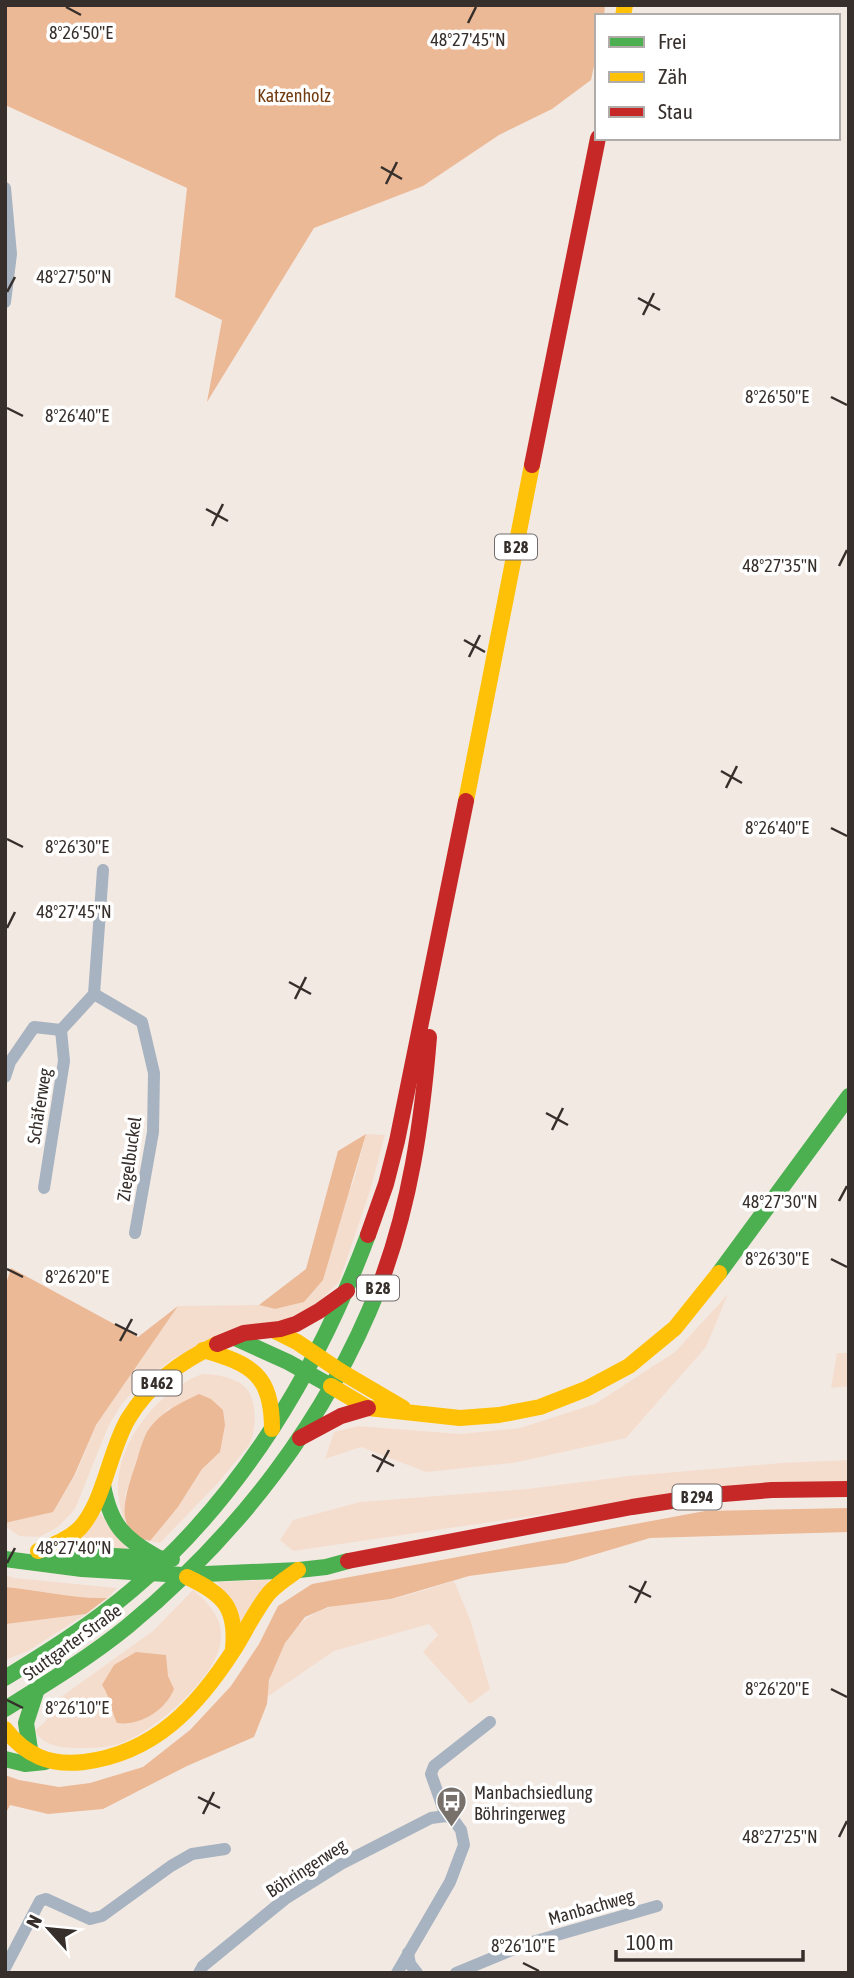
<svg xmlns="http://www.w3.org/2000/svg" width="854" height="1978" font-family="'Asap Condensed',sans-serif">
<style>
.green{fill:#f5ddce}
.forest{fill:#ecb996}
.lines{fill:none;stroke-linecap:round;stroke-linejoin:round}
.street{stroke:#a7b3c0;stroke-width:12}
.fast{stroke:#4caf50;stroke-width:16}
.slow{stroke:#ffc107;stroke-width:16}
.jam{stroke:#c62828;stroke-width:16}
.ticks{fill:none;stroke:#362f2b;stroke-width:2.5}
.labels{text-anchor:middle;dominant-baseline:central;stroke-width:7;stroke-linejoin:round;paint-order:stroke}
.shield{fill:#fff;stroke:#726d6b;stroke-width:2}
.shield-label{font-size:16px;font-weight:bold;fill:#362f2b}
.park-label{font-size:18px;fill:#723b10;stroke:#fff}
.street-label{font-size:18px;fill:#362f2b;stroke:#fff}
.poi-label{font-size:18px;fill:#362f2b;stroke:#fff;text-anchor:start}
.ticks-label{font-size:18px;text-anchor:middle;fill:#362f2b;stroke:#fff;stroke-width:7;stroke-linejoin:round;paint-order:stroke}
</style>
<rect width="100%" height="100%" fill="#f3e9e3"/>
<g class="green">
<polygon points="366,1134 385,1135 370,1191 339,1282 317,1304 289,1318 176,1357 143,1380 121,1405 108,1427 75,1509 58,1527 39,1537 19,1536 5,1526 5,1523 53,1511 75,1476 96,1425 178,1306 259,1305 275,1309 304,1302 354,1180"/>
<polygon points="728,1294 706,1347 626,1438 513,1463 426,1472 361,1447 325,1459 334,1432 358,1426 460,1434 520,1428 595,1404 675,1352"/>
<polygon points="837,1353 849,1353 849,1386 831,1388"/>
<path d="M202,1374C215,1374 236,1377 246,1388C258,1402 256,1428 250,1444L218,1483L160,1543L150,1541L178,1507L202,1469L220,1452L169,1408L147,1432L125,1495V1521C99,1464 149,1395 202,1374Z"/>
<polygon points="849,1460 849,1483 750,1484 293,1551 280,1540 293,1520 360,1502 527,1489 629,1476 781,1463"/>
<polygon points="100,1513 128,1550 70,1547"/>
<path d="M5,1575L14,1578L117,1588L107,1598C73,1599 39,1590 5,1587Z"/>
<polygon points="269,1580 243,1626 217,1582"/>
<path d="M454,1581L470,1619L490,1689L470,1704L423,1652L438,1635L429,1624L334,1651L267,1697C270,1661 291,1619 327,1608C347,1602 371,1603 392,1599C413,1594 433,1587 454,1581Z"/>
<path d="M193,1590C208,1602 223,1618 221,1639C219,1676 153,1733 119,1744C106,1748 90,1748 76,1748C59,1748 44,1745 34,1731L45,1722L58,1699L153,1631Z"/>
<polygon points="86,1614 28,1651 5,1660 5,1624"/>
</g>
<g class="forest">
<polygon points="5,5 605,5 604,16 597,16 597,52 591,80 552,109 499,135 423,186 314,228 207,402 222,320 175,297 187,188 5,105"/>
<polygon points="366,1134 323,1280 304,1302 275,1309 259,1305 306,1269 338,1151"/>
<polygon points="11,1268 138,1337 178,1306 96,1425 74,1476 53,1512 5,1523 5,1287"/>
<path d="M199,1394L211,1399L223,1410L225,1425L220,1452L202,1469L178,1507L150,1541C110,1533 127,1490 136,1463C139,1454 142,1441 147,1432C159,1413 180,1403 199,1394Z"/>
<polygon points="849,1508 849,1532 650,1538 566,1563 469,1576 391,1599 328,1607 305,1617 285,1643 269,1680 267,1704 254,1737 187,1766 103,1809 48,1814 10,1805 5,1815 5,1775 19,1780 59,1787 90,1783 143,1767 190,1730 231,1686 259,1644 278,1606 312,1584 705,1511"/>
<path d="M5,1587C39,1590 73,1599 107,1598L86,1614L6,1624Z"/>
<path d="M136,1652L166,1655L168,1676L174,1689C165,1711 140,1726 117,1723C111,1711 110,1696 102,1685L114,1665Z"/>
</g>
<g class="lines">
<g class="street">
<polyline points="5,188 11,254 5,302"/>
<polyline points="94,994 142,1022 154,1073 153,1132 135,1233"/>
<polyline points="61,1030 94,994 103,870"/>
<polyline points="5,1077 10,1062 34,1027 61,1030"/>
<polyline points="44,1188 64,1061 61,1030"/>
<polyline points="446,1816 431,1774 434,1766 490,1722"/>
<polyline points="408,1953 410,1964 417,1973"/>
<polyline points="5,1968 40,1901 46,1899 90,1919 102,1916 171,1866 192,1854 225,1849"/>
<polyline points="199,1973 203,1966 285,1899 341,1864 431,1818 446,1816 453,1819 461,1830 464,1845 450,1882 397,1973"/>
<polyline points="456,1973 529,1943 657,1906"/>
</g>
<g class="fast">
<polyline points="719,1273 849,1096"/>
<polyline points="235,1338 288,1362 331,1386"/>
<path d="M103,1485C110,1524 123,1538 157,1557"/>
<polyline points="55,1553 172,1559"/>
<polyline points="5,1559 82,1569 183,1575 299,1570 326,1567 348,1561"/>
<path d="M5,1678C49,1651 92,1624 132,1590C242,1497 318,1369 368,1235"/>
<path d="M5,1709C47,1683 90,1657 128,1626C238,1535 327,1420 379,1287"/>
<polyline points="31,1756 26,1723 36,1692"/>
<polyline points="5,1759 25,1764 45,1762"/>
</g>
<g class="slow">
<polyline points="623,16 625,5"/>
<polyline points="466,801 532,465"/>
<polyline points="275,1331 297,1342 340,1371"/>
<path d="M203,1350C252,1364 272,1375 272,1429"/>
<polyline points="340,1371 403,1408"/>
<polyline points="331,1386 368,1408 460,1418 499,1415 540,1407 586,1389 629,1366 675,1328 719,1273"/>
<path d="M38,1551C53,1545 69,1539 80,1528C104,1502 109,1452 128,1419C149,1384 180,1362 217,1344"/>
<path d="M187,1577C223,1594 237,1607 233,1649"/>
<path d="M5,1729C26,1756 50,1766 84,1762C155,1753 198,1706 235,1648C246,1630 256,1609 269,1593C277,1584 288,1577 298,1570"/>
</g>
<g class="jam">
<polyline points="532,465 598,138"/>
<polyline points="368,1235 386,1184 397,1141 466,801"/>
<path d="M379,1287C410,1206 422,1123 429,1037"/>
<polyline points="217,1344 244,1333 280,1329 296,1324 319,1311 347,1291"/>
<polyline points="300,1438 341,1416 368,1408"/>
<polyline points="348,1561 632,1507 711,1495 772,1490 849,1489"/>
</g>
</g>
<path class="ticks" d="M66,7L81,15M468,23L476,7M381,167L402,179M386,184L397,162M7,292L15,277M638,298L660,310M643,315L654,293M831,397L847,405M7,408L23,416M206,509L228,521M212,526L223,504M839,566L847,550M464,640L485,652M469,657L480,635M721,771L742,783M726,788L737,766M831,828L847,836M7,839L23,847M7,928L15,912M289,982L311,994M295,999L306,977M546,1113L568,1125M552,1130L563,1108M839,1201L847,1186M831,1259L847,1267M7,1269L23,1277M115,1324L137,1335M120,1341L132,1319M372,1455L394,1466M377,1472L389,1450M7,1563L15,1548M629,1586L651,1597M635,1603L646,1581M831,1689L847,1697M7,1700L23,1708M198,1797L220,1808M203,1814L214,1792M839,1837L847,1821M523,1963L539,1971"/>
<defs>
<symbol id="bus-pin" viewBox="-11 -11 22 30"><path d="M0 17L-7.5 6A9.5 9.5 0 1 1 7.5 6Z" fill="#78706b" stroke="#fff"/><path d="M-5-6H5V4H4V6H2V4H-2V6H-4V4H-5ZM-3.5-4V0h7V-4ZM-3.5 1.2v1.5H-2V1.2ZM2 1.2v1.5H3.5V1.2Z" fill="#fff"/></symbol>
</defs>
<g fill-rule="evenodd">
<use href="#bus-pin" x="434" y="1784" width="35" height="47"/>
</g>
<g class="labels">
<g class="shield">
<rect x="495" y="534.5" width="42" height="25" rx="5"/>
<rect x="357" y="1275.5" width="42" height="25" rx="5"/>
<rect x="132.5" y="1370.5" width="49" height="25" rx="5"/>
<rect x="672.5" y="1484.5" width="49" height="25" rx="5"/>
</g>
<g class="shield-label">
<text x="516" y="547">B 28</text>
<text x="378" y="1288">B 28</text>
<text x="157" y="1383">B 462</text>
<text x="697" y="1497">B 294</text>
</g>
<g class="park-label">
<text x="294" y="95">Katzenholz</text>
</g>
<g class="street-label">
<text transform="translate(39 1106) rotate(-81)">Schäferweg</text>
<text transform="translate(129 1159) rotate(-82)">Ziegelbuckel</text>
<text transform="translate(72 1642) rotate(-36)">Stuttgarter Straße</text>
<text transform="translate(306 1868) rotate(-33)">Böhringerweg</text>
<text transform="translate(591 1907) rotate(-16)">Manbachweg</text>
</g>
<g class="poi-label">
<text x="474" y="1792">Manbachsiedlung<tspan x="474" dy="21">Böhringerweg</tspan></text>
</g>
</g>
<g class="ticks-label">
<text x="81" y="39">8°26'50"E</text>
<text x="468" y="46">48°27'45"N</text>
<text x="74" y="283">48°27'50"N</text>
<text x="777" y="403">8°26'50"E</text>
<text x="77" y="422">8°26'40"E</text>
<text x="780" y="572">48°27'35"N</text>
<text x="777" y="834">8°26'40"E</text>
<text x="77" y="853">8°26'30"E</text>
<text x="74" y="918">48°27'45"N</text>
<text x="780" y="1208">48°27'30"N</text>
<text x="777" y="1265">8°26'30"E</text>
<text x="77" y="1283">8°26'20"E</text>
<text x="74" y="1554">48°27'40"N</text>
<text x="777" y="1695">8°26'20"E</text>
<text x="77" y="1714">8°26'10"E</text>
<text x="780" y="1843">48°27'25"N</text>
<text x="523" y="1952">8°26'10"E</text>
</g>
<rect width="854" height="1978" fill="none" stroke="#362f2b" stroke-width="14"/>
<rect x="595" y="14" width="245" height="126" fill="#ffffff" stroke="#afacaa" stroke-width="2"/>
<rect x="609" y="37" width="35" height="10" fill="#4caf50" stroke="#afacaa" stroke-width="2"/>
<text x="658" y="49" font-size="21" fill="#362f2b">Frei</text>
<rect x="609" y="72" width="35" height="10" fill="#ffc107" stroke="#afacaa" stroke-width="2"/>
<text x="658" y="84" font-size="21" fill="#362f2b">Zäh</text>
<rect x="609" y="107" width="35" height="10" fill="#c62828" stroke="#afacaa" stroke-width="2"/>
<text x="658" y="119" font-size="21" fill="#362f2b">Stau</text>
<g transform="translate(49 1929) rotate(297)" stroke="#ffffff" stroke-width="5" paint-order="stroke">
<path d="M0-5L12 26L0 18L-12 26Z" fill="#362f2b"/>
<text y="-10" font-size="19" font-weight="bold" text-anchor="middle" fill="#362f2b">N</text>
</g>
<path d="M616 1950v10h187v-10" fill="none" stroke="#362f2b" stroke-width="3.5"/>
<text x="626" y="1950" font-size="21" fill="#362f2b" stroke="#ffffff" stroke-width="5" paint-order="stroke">100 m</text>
</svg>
